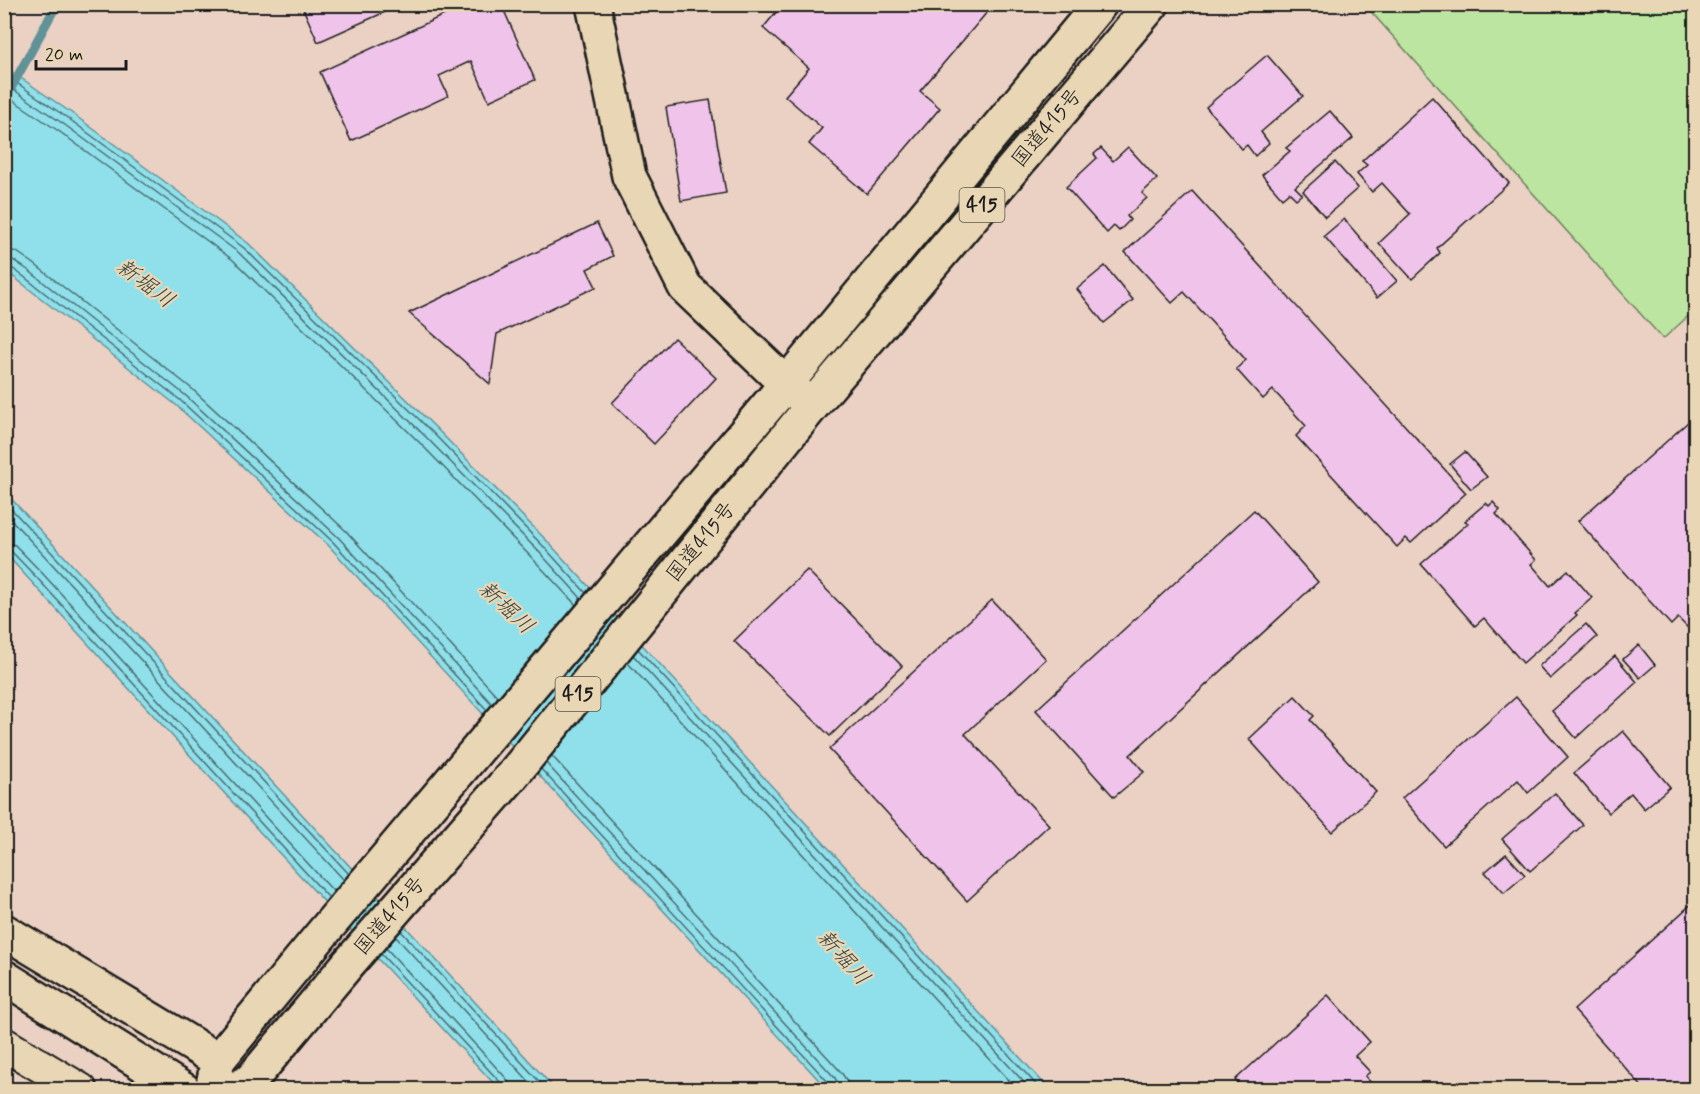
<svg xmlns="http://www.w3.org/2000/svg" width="1700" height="1094" font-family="Mynerve,'Klee One',sans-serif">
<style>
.green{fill:#bce5a1;stroke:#6c805e;stroke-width:1.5}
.water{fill:#8fe0ea;stroke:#619298;stroke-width:1.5}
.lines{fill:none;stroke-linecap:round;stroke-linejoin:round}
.shore{stroke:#4a6a6e;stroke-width:1.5}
.stream{stroke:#619298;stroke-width:9}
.building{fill:#f0c4ea;stroke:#1c1c1c;stroke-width:1.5}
.street-casing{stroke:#1c1c1c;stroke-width:36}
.secondary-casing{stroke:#1c1c1c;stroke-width:38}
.highway-casing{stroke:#1c1c1c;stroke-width:38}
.street{stroke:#e9d6b4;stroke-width:32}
.secondary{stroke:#e9d6b4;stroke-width:33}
.highway{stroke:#e9d6b4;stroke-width:33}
.labels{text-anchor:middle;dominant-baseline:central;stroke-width:4.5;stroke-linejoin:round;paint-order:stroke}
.shield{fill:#e9d6b4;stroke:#5a544a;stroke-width:1.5}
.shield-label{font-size:20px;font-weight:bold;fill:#1c1c1c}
.street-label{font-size:21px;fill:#1c1c1c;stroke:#e9d6b4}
.water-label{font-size:22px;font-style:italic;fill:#334345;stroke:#e9d6b4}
</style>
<rect width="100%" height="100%" fill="#ebd1c4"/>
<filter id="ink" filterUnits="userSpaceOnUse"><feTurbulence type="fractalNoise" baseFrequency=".0167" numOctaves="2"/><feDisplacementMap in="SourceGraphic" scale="12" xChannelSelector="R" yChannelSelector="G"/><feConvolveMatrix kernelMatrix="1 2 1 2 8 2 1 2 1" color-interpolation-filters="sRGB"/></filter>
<g filter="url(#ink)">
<polygon class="green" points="1365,5 1695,5 1695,310 1663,339"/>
<g class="water">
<polygon points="5,67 73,114 248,243 436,428 549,543 1049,1089 827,1089 329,546 176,405 5,270"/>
<polygon points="5,492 555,1089 499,1089 280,854 5,553"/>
</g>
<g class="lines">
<g class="shore">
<polyline points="4,74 69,119 244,248 432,432 545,548 586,593"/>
<polyline points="4,83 65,125 239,253 426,437 540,553 581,598"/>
<polyline points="4,94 60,132 233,260 420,443 533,559 576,605"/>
<polyline points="4,249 17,252 33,263 191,388 345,530 498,697"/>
<polyline points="4,258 13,260 28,270 185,395 338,537 492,704"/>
<polyline points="4,266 9,266 23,276 180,400 333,542 487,710"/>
<polyline points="4,501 349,874"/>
<polyline points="4,512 344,880"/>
<polyline points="4,542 15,545 43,574 334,892"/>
<polyline points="4,549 11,551 38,579 329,898"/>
<polyline points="638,649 1041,1090"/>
<polyline points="633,655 1031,1090"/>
<polyline points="627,662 1018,1090"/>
<polyline points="552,756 841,1072 847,1081 848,1090"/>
<polyline points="546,763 835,1078 838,1083 839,1090"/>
<polyline points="541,769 829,1083 831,1090"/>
<polyline points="401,931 547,1090"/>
<polyline points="396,937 537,1090"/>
<polyline points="386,948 506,1078 509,1083 510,1090"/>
<polyline points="381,954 501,1083 503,1090"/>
</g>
<polyline class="stream" points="4,101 57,4"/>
</g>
<g class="building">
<polygon points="301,4 403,4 318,42"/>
<polygon points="468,4 501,4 535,80 489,101 471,61 439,76 448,96 351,141 320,72"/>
<polygon points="783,4 994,4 920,91 940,108 867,194 809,144 822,128 785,96 809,68 763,28"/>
<polygon points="1267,55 1303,96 1261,132 1269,143 1255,156 1247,145 1242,149 1206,107"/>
<polygon points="1432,97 1509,183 1437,248 1440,253 1412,279 1379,243 1410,214 1382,183 1372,192 1357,174 1367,165 1362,161"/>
<polygon points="710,100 726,193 681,201 666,107"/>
<polygon points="1330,111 1353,138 1295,187 1302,194 1296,199 1289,192 1282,198 1262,175 1290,151 1286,148"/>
<polygon points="1128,147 1157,179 1142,193 1147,198 1127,216 1130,220 1119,231 1114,226 1107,233 1066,187 1097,158 1094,154 1101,148 1113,161"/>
<polygon points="1335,162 1358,188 1325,217 1303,191"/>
<polygon points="1192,191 1466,493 1411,543 1406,538 1397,547 1296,436 1306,426 1273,390 1263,399 1236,369 1246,360 1184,292 1172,303 1125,252"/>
<polygon points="1344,219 1397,281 1377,298 1324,236"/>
<polygon points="597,223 613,256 587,269 596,287 497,334 490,384 409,313"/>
<polygon points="1105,266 1133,300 1104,323 1077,289"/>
<polygon points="674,338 716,378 654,444 612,403"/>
<polygon points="1688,422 1696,431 1696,624 1689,629 1678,618 1671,625 1578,521"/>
<polygon points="1465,452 1487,477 1471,489 1450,464"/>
<polygon points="1493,502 1500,510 1496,514 1536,560 1531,564 1550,586 1568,570 1592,598 1575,613 1577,615 1523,663 1484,618 1475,626 1421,564 1468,523 1465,521 1486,503 1489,506"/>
<polygon points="1254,510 1318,582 1130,755 1144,772 1114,797 1036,710"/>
<polygon points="807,570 902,666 830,736 734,641"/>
<polygon points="992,600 1046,659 965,734 1049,825 967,901 829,749"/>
<polygon points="1586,624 1597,637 1550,679 1539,666"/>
<polygon points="1639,645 1655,665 1640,678 1623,659"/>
<polygon points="1615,656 1637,682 1576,738 1552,711"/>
<polygon points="1295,696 1314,716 1310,720 1376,792 1332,832 1249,739"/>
<polygon points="1516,697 1568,757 1528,793 1518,780 1444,846 1402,798"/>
<polygon points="1623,731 1670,787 1644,809 1631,793 1608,813 1574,773"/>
<polygon points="1555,793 1583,825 1530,871 1502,839"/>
<polygon points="1506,854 1525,875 1504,893 1485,872"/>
<polygon points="1696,900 1696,1090 1645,1090 1574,1010"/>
<polygon points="1328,995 1370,1042 1355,1056 1370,1072 1365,1076 1377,1090 1244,1090 1235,1080"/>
</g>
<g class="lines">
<defs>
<polyline id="street" points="4,1044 81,1090"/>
<g id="secondary">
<polyline points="593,4 629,176 685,287 786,384 808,402"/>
<polyline points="4,931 218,1060"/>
<polyline points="4,977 184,1090"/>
</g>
<g id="highway">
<polyline points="212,1090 218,1060 321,935 786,384 1100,4"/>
<polyline points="235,1090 251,1080 348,964 511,777 812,406 1152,4"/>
</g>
</defs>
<use href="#street" class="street-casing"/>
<use href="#secondary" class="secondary-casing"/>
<use href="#highway" class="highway-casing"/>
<use href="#street" class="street"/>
<use href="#secondary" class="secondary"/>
<use href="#highway" class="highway"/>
</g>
</g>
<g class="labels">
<g class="shield">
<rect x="959.5" y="188" width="45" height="34" rx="4.5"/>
<rect x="555.5" y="677" width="45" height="34" rx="4.5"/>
</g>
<g class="shield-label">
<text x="982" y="205">415</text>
<text x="578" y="694">415</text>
</g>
<g class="street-label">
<text transform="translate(1047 128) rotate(-50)">国道415号</text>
<text transform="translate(701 542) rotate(-51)">国道415号</text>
<text transform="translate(390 916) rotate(-49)">国道415号</text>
</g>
<g class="water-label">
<text transform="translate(145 284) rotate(37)">新堀川</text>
<text transform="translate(506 608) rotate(43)">新堀川</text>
<text transform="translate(843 958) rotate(48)">新堀川</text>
</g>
</g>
<rect width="1700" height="1094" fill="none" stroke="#e9d6b4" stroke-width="24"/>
<rect x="12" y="12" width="1676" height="1070" fill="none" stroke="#1c1c1c" stroke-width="2" filter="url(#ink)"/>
<path d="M36 60v9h90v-9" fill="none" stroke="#1c1c1c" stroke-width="3"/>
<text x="45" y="60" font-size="18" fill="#1c1c1c" stroke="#e9d6b4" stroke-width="4.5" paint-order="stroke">20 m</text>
</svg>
